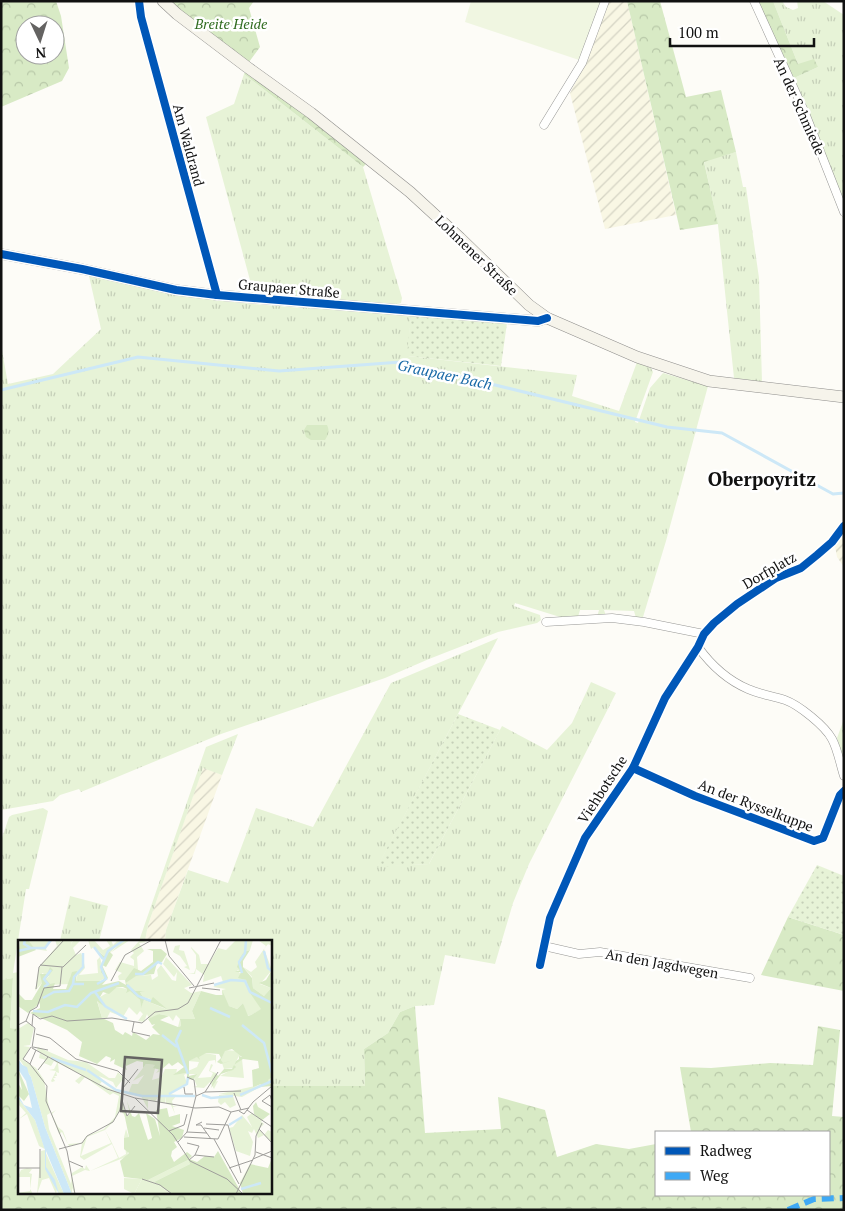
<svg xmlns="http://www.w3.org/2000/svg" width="845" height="1211" font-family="'PT Serif',serif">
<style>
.farmland{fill:url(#farmland-furrows)}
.grass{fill:url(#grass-tufts)}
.forest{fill:url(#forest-crowns);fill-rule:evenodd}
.park{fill:url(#park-dots)}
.pitch{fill:#f0f6e1}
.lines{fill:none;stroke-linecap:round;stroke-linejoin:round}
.stream{stroke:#cde8f7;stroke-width:3}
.minor-casing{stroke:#979795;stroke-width:9}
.tertiary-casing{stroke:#979795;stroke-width:11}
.secondary-casing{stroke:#8e8d8b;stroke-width:12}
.minor{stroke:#fffffe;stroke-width:8}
.tertiary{stroke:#fffffe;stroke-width:10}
.secondary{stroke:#f6f4eb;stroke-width:11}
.quiet{stroke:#3fa9f5;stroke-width:6;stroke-dasharray:12 6;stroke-linecap:butt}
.cycleway-casing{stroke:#fff;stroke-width:11}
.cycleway{stroke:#0057b8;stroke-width:8}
.labels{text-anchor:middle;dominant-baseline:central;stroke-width:5;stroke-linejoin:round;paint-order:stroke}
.park-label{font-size:14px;font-style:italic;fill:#2f6b1f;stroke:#fff}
.street-label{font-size:14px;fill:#111;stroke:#fff}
.water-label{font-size:15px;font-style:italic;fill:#1768a6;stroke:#fff}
.district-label{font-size:19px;font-weight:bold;fill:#111;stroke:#fff}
.inset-river{fill:none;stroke:#cde8f7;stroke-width:2.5}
.inset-road{fill:none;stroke:#9f9e9b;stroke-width:1}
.view{fill:#646362;fill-opacity:0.15;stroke:#646362;stroke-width:2.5}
.inset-edge{fill:none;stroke:#111;stroke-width:2.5}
</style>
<defs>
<pattern id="farmland-furrows" width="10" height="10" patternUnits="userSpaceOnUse" patternTransform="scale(1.25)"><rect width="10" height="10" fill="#f9f7e4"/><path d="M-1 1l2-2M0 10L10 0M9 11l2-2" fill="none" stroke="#d4d3c3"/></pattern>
<pattern id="grass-tufts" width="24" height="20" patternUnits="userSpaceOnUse" patternTransform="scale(1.25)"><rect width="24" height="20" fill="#e7f3d7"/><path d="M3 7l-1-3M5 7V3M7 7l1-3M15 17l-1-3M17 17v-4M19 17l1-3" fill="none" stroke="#c5cfb8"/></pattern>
<pattern id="forest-crowns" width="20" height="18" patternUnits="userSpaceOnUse" patternTransform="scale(1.25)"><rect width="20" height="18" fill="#d8eac5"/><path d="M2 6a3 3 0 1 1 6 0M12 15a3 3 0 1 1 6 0" fill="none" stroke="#b8c8a8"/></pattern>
<pattern id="park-dots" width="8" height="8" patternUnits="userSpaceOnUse" patternTransform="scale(1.25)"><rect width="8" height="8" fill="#e7f3d7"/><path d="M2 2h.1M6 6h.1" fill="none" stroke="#c5cfb8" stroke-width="1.8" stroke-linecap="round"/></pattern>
</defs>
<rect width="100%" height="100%" fill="#fdfcf7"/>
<g class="farmland">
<polygon points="609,1 627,1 676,215 605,229 570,93 586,63"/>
<polygon points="844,535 844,567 837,557 835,546"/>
<polygon points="203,767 222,775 166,930 165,941 145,941 148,925"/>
</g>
<g class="grass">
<polygon points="773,1 782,1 786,7 793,10 798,8 797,1 823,1 844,15 844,202 792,79 818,67 798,64"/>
<polygon points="244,74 363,167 402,298 401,303 395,305 254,295 206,117 234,104"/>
<polygon points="736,152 743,187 746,187 759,278 762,382 734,378 718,225 704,161"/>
<path d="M89,276C118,282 146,289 175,294C253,307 332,310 411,313L408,356L577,375L572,396L619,411L637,362L651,368L653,372L635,422L638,423L650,388L663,373L708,386L666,541L643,617L640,619L636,618L634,611L604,610L606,616L597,617L599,610H580L578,617H560L515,603L514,606L540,615L541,620L537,623L498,632L429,659L385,678L221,734L81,792L79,789L60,795L53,801L1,810V345L8,384L53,374L101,329Z"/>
<polygon points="498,638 378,866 429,864 502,726 547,750 572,723 591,682 616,693 529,864 513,903 495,964 445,955 434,1005 415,1006 400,1012 388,1033 364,1049 365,1086 270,1086 270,941 165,941 166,930 188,870 228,883 256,808 313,827 391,683"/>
<polygon points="844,719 844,762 837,738"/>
<polygon points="238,734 222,775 203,768 148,925 145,941 139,941 206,747"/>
<polygon points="43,808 48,811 29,889 26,889 13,973 19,972 19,1029 10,1028 13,978 1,980 1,841 9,817 12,815"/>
<polygon points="70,896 108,906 99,941 60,941"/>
</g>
<g class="forest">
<path d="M1,1H56L61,16L69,68L62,81L1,107ZM25,25H55V55H25Z"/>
<polygon points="170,1 254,1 249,8 260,47 249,62 181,12"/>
<polygon points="627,1 660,1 686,97 721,90 736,152 704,162 718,224 680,230"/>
<polygon points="756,1 773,1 798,64 814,59 818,67 792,79"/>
<polygon points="246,71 368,162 363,167 244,74"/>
<path d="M307,425H327C330,431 328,435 325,440H311L306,437L304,430Z"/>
<polygon points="788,917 844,935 844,991 761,975"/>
<polygon points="13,978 10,1028 19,1029 19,1192 270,1192 270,1086 365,1086 364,1049 388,1033 400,1012 415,1006 425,1133 501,1129 498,1097 545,1110 557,1157 596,1144 629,1149 656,1144 656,1195 829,1195 829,1132 691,1132 680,1067 711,1068 770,1063 813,1065 818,1026 840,1030 832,1116 844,1117 844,1210 1,1210 1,980"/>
</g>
<g class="park">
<polygon points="411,313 507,323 501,366 407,356"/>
<polygon points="458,714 500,730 429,864 377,867"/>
<polygon points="817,865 844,876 844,935 788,917"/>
</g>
<polygon class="pitch" points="471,1 601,1 579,60 465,22"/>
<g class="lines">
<polyline class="stream" points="1,390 138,357 279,371 401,362 667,427 722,433 833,494 844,493"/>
<defs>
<g id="minor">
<polyline points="139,1 141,17 217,295"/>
<polyline points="754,1 805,113 844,212"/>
<polyline points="544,125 582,63 605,1"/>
<polyline points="546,622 612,618 644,622 704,634"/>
<path d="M698,647C711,665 727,680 748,689C759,694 773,696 785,700C799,705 825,726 832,739C838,750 840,764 844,776"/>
<polyline points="633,768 695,796 814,841 823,838 840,795 844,791"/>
<polyline points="544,946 579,954 600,952 750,978"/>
<polyline points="540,965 550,918 585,838 633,768 665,698 698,647 704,634 714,623 737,604 776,578 801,568 817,555 832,542 844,526"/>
</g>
<polyline id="tertiary" points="1,254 82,269 176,290 217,295 538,321 547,318"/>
<polyline id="secondary" points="163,1 177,14 247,67 311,113 410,192 460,238 529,305 547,318 637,357 709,381 844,397"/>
</defs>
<use href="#minor" class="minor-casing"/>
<use href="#tertiary" class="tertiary-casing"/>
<use href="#secondary" class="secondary-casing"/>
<use href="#minor" class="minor"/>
<use href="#tertiary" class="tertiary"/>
<use href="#secondary" class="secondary"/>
<polyline class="quiet" points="788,1210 814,1199 844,1198"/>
<defs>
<g id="cycleway">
<polyline points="139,1 141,17 217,295"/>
<polyline points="1,254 82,269 176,290 217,295 538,321 547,318"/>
<polyline points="633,768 695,796 814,841 823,838 840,795 844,791"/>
<polyline points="540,965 550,918 585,838 633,768 665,698 698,647 704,634 714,623 737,604 776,578 801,568 817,555 832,542 844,526"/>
</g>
</defs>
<use href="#cycleway" class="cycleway-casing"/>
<use href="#cycleway" class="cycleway"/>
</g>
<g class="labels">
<g class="park-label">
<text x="231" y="23">Breite Heide</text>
</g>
<g class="street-label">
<text transform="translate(800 106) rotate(66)">An der Schmiede</text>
<text transform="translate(189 145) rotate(75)">Am Waldrand</text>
<text transform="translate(477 255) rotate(44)">Lohmener Straße</text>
<text transform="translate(289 288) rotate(5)">Graupaer Straße</text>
<text transform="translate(769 570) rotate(-30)">Dorfplatz</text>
<text transform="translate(602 789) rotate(-57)">Viehbotsche</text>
<text transform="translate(756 805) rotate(21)">An der Rysselkuppe</text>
<text transform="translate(662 963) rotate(10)">An den Jagdwegen</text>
</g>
<g class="water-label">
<text transform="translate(445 374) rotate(12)">Graupaer Bach</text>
</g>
<g class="district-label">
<text x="762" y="478">Oberpoyritz</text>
</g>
</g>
<g transform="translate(18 940)">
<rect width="254" height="254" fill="#fdfcf7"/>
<path d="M35,0L27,7L29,11L17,9L10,1ZM37,0L54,1L53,5L55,0H63L55,8L58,15L63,13L65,18L67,28L61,35L80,33L79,20L82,17L87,38L80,42L58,41L60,33L53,35L51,44L32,45L28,39L31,36L24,33V43L17,51L21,27L39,6ZM70,0H76L85,10L92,6L88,0H93L95,5L100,0H112L92,13L103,2L86,16L76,7L73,9ZM122,0L129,2L121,3L126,11L119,17L120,30L107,40H101L100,36L104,33L97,30L102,22L116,26V20L112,17L116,13L113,10ZM218,0H235L232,10L226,12L222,30H219L228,40L244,69L233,75L229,76L225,63L219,69L211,66L204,58V50L208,49L195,47L205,42L203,36L185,42L186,35L178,29L177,34L170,33H176L178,28V15L173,8V7L181,15L183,24H191L200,8L208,10ZM240,0H254V6L248,3L250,4L246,9L254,30L242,44L253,48L246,56L235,48L234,37L225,27L233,32L239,27L237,22L248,6ZM162,5L161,10L166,11L172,30L166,27L169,26L162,16L155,12L157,6ZM148,17L174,45L166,48L173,53L183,51L174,71L177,79L162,80L163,86L160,87L162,79L158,75L155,81L151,76L141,74L132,81L129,74L126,82L120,81L125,74L122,71L119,75L111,67L105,77L92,72L89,78H84L79,60L87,66L82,57L99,47L109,49L108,52L112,50L122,60L123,67L126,60L148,69L136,60L125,57L122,52L126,51L117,52L108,43L117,36L133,35L134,40L140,36L139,30L143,25L154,40L158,41L159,32L156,37L145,24ZM20,107L50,120L68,122L91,138H97L100,132L106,138L98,148L95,142L81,136L85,140L82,144L102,153L109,178L102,170L95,182L87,190L69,197L63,216L93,203L87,190L94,203L106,197L108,189L111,198L106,209L111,211L108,217L72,231L100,218L94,204L66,220L62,217L64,203L51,206L44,192L41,194L33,173L38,170L34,174L40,187L45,191L50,204L64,203L69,196L86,189L97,177L101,156L95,153L92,155L67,137L61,144L65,147L57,141L64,135L40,123L41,133L38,132L39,136H36L39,137L36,136L38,138H35L37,141L34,142L33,141L38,131L31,130L36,129L39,123L36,121L33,126L26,123L21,129L24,124L19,121L24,124L28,120L21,118L22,113L30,118L19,110ZM106,197L108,214L101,218L94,203ZM207,110L219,111L224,116H221L216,125L224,119L226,138L202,136L217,128L206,129L203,120ZM187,113L198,115V124L197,120L191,121L180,138L193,137L195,133L191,131L193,124L195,125L192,131L198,133L195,142L200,141L196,149L192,142L186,148L175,147L179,146L176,139L178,134H171L170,131L179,127L181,122L170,121ZM0,117L18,128L26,140L32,173L29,175L31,189L53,244L54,233L64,227L67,229L68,225L72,231L67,230L54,236L57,254L54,248V254L27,187L13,137ZM247,118L254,141L242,143L237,147L243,144L242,147L224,157L201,154L237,146L245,130L241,131V128L248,126ZM128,124L138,125L134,140L141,138L143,131L138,133L142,128L145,129L143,138L147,129H159L158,134L169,133L166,135L169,143L152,154L159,155L154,161L155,166L159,167H155L157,174L153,165L148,164L147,156V163L142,162L141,156L137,161L130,159V169L123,156L110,154L114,144H120L126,135L115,141ZM0,158L17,180L27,209L21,206L9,174L1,179L8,173L0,164ZM234,173L246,184L241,189L246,195L250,190L254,192V202L246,195L240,198L236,189L234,193L230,191L235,202L232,216L218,211L211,188L215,187L224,175L234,187L229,177ZM27,210V211L46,254H41L39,249L38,254L31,238L24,240L19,254L23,211ZM170,220L172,224L136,242L153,254H116L124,239L130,240ZM9,228L14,229L11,233L14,234L12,249L15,254L0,253L12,251V237H0L3,230Z" fill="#e7f3d7" fill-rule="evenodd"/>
<path d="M2,0H10L18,10L0,17ZM103,2L92,12L95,15L88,27L84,25L90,38L84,45L101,41L108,45L107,40L116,28L123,31L135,22V11L129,9H143L149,14L144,22L139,23L136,34L118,36L108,43L117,51H127L122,52L125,57L133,60L135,57L149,69L126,60L123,68L122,60L112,51L108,53L109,49L105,47H99L91,54L85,52L82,57L87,67L79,61L84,78L95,83L97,90L105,95L107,92L114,96L115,92L128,100L135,94L142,95L134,87L137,84L134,85L130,79L141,74L151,76L142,80L160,87L163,86L162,79H177L174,71L183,51L198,55H205L204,50L211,66L219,69L225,63L230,76L233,75L243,69L230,50L228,40L220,38L223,32H217L222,30L219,27L222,18L226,12L232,10L225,21V27L234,38L235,48L246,56L253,48L241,43L248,40L254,30V137L250,140L254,146L242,147L243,144L235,147L234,130L241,128L240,121L225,119L216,125L218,127L215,130L203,134L193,148L197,135L191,143L198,133L200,136L206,129H214L218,121L221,119V116L224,117L214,109L207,111L203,120L205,123L215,120L203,124L199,122L203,118L201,114L188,113L181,117L182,120L179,117L171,121V136L179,134L175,140L169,139V133L155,135L166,127L160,122L154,126L151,123L143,130L135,128L137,125L128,124L125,128V122L119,121L108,126L105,121L109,130L96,124L97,119L92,122L93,118L88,116L79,124L61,116L64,102L49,90L12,73L22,68V63L10,73L0,66V53L7,60H14L24,43L22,34H29L32,27L35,30L28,39L32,44L37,43L35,49H48L54,32L59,31L58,41H84L87,37L83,32L85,20L75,7L86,16ZM0,129L11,154L6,161L0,155V143L4,150ZM109,161L114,176L117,177L121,173L130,200L134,198L128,173L137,179L142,196L138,170L149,168L151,177L162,174V183L154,186L166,190L164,198L156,202L159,207L154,211L153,216L156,222L169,212L174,216L171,219L179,222L187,216L196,217L200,211L224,254H154L136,242L172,224L170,220L130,240L106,237L102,221L111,213L106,209V198L111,197L105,168L109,176L112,174ZM238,162L240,167L252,174L243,181L236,174L235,166ZM254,218V254H225L222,243L232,224L250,228Z" fill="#d8eac5"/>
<path d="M10,83L16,88L12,105L5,106L12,107L4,122L0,118V89ZM201,155L215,156L218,165L212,168L207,162L203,165L200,162ZM106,238L124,239L116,254L106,249Z" fill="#e7f3d7"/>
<path d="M0,119L13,137L27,187L54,254H46L28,211V227L37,240L41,254L27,229V210L17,180L0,158V155L6,165L14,168L8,141L0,129Z" fill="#cde8f7"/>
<path class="inset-river" d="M76,7L85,19M14,8H27L33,0M0,11L13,8L6,4L7,0M246,11L250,28L254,31M224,33L221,22L227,13L228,0M117,34H125L140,22L144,24M55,44L56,37L65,27V13M79,44L88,39L83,27L90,11L106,0M109,45L120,56L133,61M196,45L213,40L227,41L232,52L254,63M26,47L30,44L26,39L33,30M77,52L87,66L109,79M25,58L36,52L51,51L55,44H66M192,68L212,77M15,71L30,72L47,65L59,67L73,53L101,43M224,85L246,103L254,133M163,90L158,101L170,134M144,95L159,107M33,118L68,130M0,124L8,128L24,192L49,254M69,130L98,150L124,156H177M151,154L169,144L170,137M184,155L193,158L215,156M222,155L254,141M211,185L224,177M223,249L243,243"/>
<path class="inset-road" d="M147,0L151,16L176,46M22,25L45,27L68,5M93,41L107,15L134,0M171,48L196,43M184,48L202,50M18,49L21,27L46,0M8,81L12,71L19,67L26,48L42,46L44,27M116,82L114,92L132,96M0,85L8,81L17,88L14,108L89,149L117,158L155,195L172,221L209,239L225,254M14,86L15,74L22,79L34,76L49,81L94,78L124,83L137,72L160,69L170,63L203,0M18,94L32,98L58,119L100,131L112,143M15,107L30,110M12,124L29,146L28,161L49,211L57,254M12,124L5,119L13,107M12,124L18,110M20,130L30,117M169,137L176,140L178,156M166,147L167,154H175M187,152L223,151M216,153L223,170M178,156L187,152L200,132M117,158L177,168M104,160L109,176L117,166M254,161L252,155L244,161L254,167M177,168L201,167L213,172L231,168M229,170L254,187M221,171L226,174L235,162L254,146M184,182L178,185H183L193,199M188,184L210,185L223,233M186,188L201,190M241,189L254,203M151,191L166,185L169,174M169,192L189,193M166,197L200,199L213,172M196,199L221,244M160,202L169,192L178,156M169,203L181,206L177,215M41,209L64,203L69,196L95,182L102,170L105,148L120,129M238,212L254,218M235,219L254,211M171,220L177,215L196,217M51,221L65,227M0,228H22M211,228L235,220M22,238V209M124,239L142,245L154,254M218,254L237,215L238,196L244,183"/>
<path class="view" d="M107,117L144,120L140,173L103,171Z"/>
<rect width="254" height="254" class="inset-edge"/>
</g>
<rect width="845" height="1211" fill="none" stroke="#111111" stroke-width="5"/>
<rect x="655" y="1131" width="175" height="65" fill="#ffffff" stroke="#a0a0a0"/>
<rect x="665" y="1147" width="25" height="8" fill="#0057b8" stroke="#a0a0a0"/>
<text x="700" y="1156" font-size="15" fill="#111111">Radweg</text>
<rect x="665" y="1172" width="25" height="8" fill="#3fa9f5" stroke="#a0a0a0"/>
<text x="700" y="1181" font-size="15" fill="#111111">Weg</text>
<g transform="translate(40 40) rotate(176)"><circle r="24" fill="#ffffff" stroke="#a0a0a0"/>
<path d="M0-4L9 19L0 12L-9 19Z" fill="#646362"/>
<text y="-8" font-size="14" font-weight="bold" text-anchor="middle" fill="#111111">N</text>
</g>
<path d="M670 38v8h144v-8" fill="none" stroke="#111111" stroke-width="2.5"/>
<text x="678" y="38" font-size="15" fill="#111111" stroke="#ffffff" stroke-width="4" paint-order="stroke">100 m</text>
</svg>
